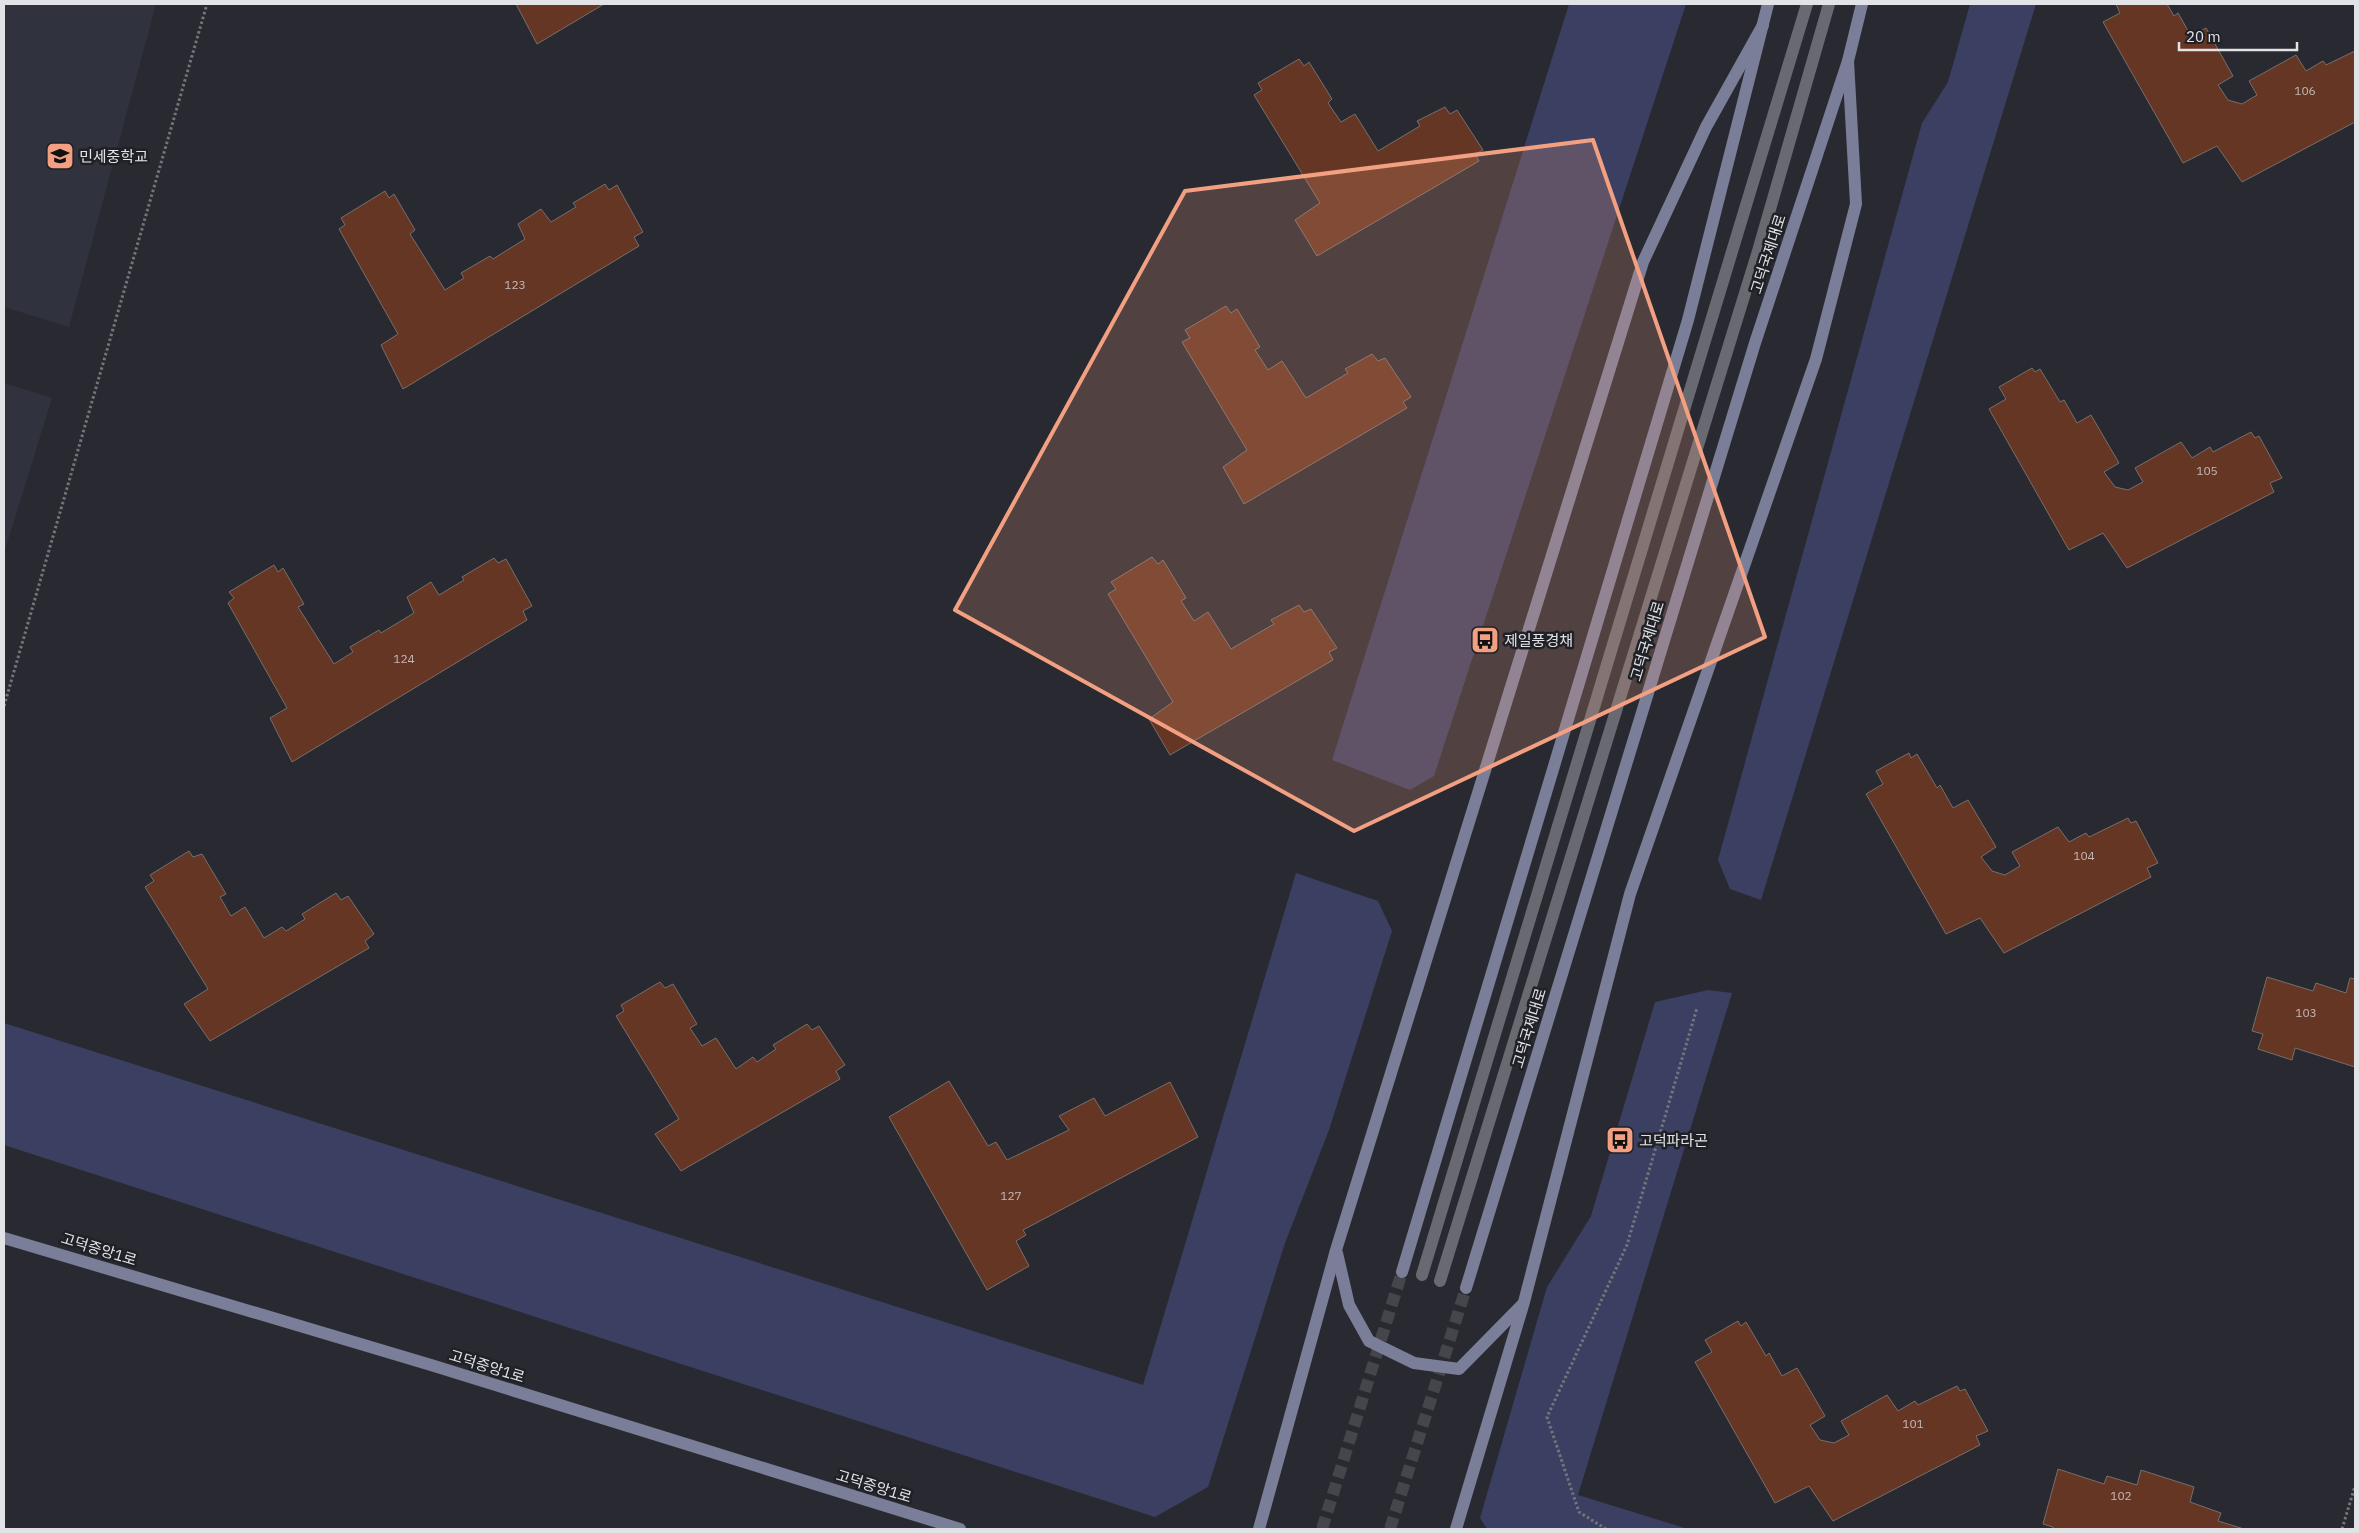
<svg xmlns="http://www.w3.org/2000/svg" width="2359" height="1533" font-family="'IBM Plex Sans','Noto Sans KR',sans-serif">
<style>
.built{fill:#30323e}
.green{fill:#3b3f61}
.building{fill:#663624;stroke:#776f6c}
.lines{fill:none;stroke-linecap:round;stroke-linejoin:round}
.secondary-tunnel{stroke:#45464c;stroke-width:12;stroke-dasharray:12 6;stroke-linecap:butt}
.path{stroke:#74757b;stroke-width:3;stroke-dasharray:2.5 2.5;stroke-linecap:butt}
.lane{stroke:#696a71;stroke-width:12}
.secondary{stroke:#7b7e98;stroke-width:12}
.marked{fill:#f3a082;fill-opacity:0.2;stroke:#f3a082;stroke-width:4;stroke-linejoin:round}
.labels{text-anchor:middle;dominant-baseline:central;stroke-width:5;stroke-linejoin:round;paint-order:stroke}
.number-label{font-size:12px;fill:#c3b8b6}
.poi-label{font-size:15px;fill:#e2e3e7;stroke:#202127;text-anchor:start}
.street-label{font-size:15px;fill:#e2e3e7;stroke:#202127}
</style>
<rect width="100%" height="100%" fill="#292a31"/>
<g class="built">
<polygon points="4,4 156,4 69,327 4,307"/>
<polygon points="4,383 52,398 4,553"/>
</g>
<g class="green">
<polygon points="1569,4 1686,4 1434,776 1410,790 1332,760"/>
<polygon points="1970,4 2036,4 1761,900 1730,889 1718,860 1922,123 1948,82"/>
<polygon points="1296,873 1378,901 1392,931 1329,1130 1285,1243 1208,1487 1155,1517 4,1145 4,1023 1143,1385"/>
<polygon points="1708,990 1732,993 1578,1495 1688,1529 1487,1529 1480,1518 1547,1287 1591,1216 1655,1002"/>
</g>
<g class="building">
<polygon points="516,4 604,4 537,44"/>
<polygon points="2116,4 2167,4 2174,16 2178,13 2191,36 2206,28 2233,76 2218,85 2228,100 2242,104 2257,95 2249,81 2296,55 2306,71 2323,61 2326,65 2355,51 2355,122 2242,182 2217,146 2183,163 2103,22 2120,13"/>
<polygon points="1299,59 1304,66 1309,62 1332,99 1328,103 1341,122 1355,114 1378,151 1420,126 1417,121 1445,107 1450,114 1457,110 1483,150 1475,154 1479,161 1317,256 1295,220 1320,203 1254,95 1262,90 1258,83"/>
<polygon points="605,184 609,190 617,185 643,232 634,237 639,246 403,389 381,345 398,334 339,229 345,225 341,218 385,191 389,198 394,194 415,230 410,234 445,290 464,278 461,273 490,256 493,259 525,239 518,224 541,209 551,222 576,207 573,203"/>
<polygon points="1226,306 1231,313 1237,309 1260,347 1255,350 1268,370 1282,361 1306,398 1348,373 1345,369 1372,354 1378,361 1385,358 1411,397 1403,402 1407,408 1244,504 1223,467 1247,450 1182,342 1190,338 1185,330"/>
<polygon points="2032,368 2035,372 2040,369 2060,402 2064,400 2077,423 2091,415 2119,463 2104,472 2115,487 2128,490 2143,482 2135,468 2181,442 2192,458 2210,447 2213,452 2251,432 2255,438 2259,436 2282,478 2270,483 2274,492 2127,568 2103,533 2069,550 1989,409 2006,399 1999,387"/>
<polygon points="1152,557 1158,564 1163,560 1186,598 1181,601 1194,621 1208,612 1231,649 1274,624 1271,620 1299,605 1304,612 1311,609 1337,648 1329,652 1333,660 1170,755 1149,719 1173,702 1108,594 1116,589 1111,582"/>
<polygon points="494,558 498,563 506,559 532,606 523,611 527,620 292,762 270,718 287,708 228,603 234,598 229,592 274,565 278,572 283,568 304,604 298,607 334,664 353,652 350,647 379,630 381,633 414,613 407,597 431,582 439,595 464,580 462,577"/>
<polygon points="1909,753 1911,758 1917,754 1937,788 1940,785 1953,808 1968,800 1996,847 1981,857 1992,871 2005,875 2020,866 2012,852 2058,827 2069,842 2086,833 2089,837 2128,818 2131,823 2136,821 2158,863 2147,868 2151,877 2004,953 1980,918 1946,934 1866,794 1883,784 1876,771"/>
<polygon points="189,851 193,857 202,854 226,894 220,897 231,916 245,907 264,938 282,927 286,931 305,919 302,914 336,893 341,900 348,896 374,934 365,941 369,948 210,1041 184,1004 208,989 145,887 154,881 150,875"/>
<polygon points="2267,977 2313,991 2316,983 2346,993 2350,978 2355,979 2355,1067 2295,1048 2292,1060 2258,1049 2263,1034 2252,1031"/>
<polygon points="660,982 665,988 673,984 697,1024 690,1028 702,1046 716,1038 736,1069 753,1057 757,1062 776,1049 773,1045 807,1024 812,1030 819,1026 845,1065 836,1071 840,1079 681,1171 655,1134 679,1119 616,1016 624,1011 621,1005"/>
<polygon points="949,1081 988,1146 996,1142 1007,1160 1069,1130 1059,1116 1094,1098 1105,1116 1170,1082 1198,1137 1023,1230 1026,1235 1016,1241 1029,1266 987,1290 889,1117"/>
<polygon points="1738,1321 1741,1326 1746,1322 1766,1356 1769,1353 1782,1376 1797,1368 1825,1416 1810,1425 1820,1440 1834,1443 1849,1435 1841,1421 1887,1395 1898,1411 1915,1401 1918,1405 1957,1386 1960,1391 1965,1389 1988,1431 1976,1436 1980,1445 1833,1521 1809,1486 1775,1503 1695,1362 1712,1352 1705,1340"/>
<polygon points="2058,1469 2104,1484 2107,1476 2137,1485 2141,1470 2194,1487 2190,1502 2221,1513 2218,1521 2244,1529 2053,1529 2053,1527 2043,1524"/>
</g>
<g class="lines">
<g class="secondary-tunnel">
<polyline points="1322,1529 1402,1272"/>
<polyline points="1390,1529 1466,1288"/>
</g>
<g class="path">
<polyline points="4,706 207,4"/>
<polyline points="1606,1529 1579,1512 1547,1417 1627,1245 1697,1008"/>
<polyline points="2342,1529 2355,1486"/>
</g>
<g class="lane">
<polyline points="1422,1275 1807,4"/>
<polyline points="1440,1281 1758,251 1829,4"/>
</g>
<g class="secondary">
<polyline points="4,1238 431,1365 960,1529"/>
<polyline points="1337,1253 1349,1305 1369,1341 1414,1363 1459,1369 1522,1305"/>
<polyline points="1402,1272 1688,320 1768,4"/>
<polyline points="1466,1288 1755,343 1848,61 1862,4"/>
<polyline points="1259,1529 1336,1250 1643,262 1706,127 1763,25"/>
<polyline points="1456,1529 1524,1302 1630,894 1816,359 1856,204 1848,61"/>
</g>
</g>
<path class="marked" d="M1593,140L1765,637L1354,831L955,610L1185,191Z"/>
<defs>
<symbol id="school-square" viewBox="-11 -11 22 22"><rect x="-9" y="-9" width="18" height="18" rx="4" fill="#f3a082" stroke="#202127"/><path d="M0-5L7-2L0 1L-7-2ZM-4 1L0 2.5L4 1V4Q0 6-4 4Z" fill="#111"/></symbol>
<symbol id="bus-square" viewBox="-11 -11 22 22"><rect x="-9" y="-9" width="18" height="18" rx="4" fill="#f3a082" stroke="#202127"/><path d="M-5-6H5V4H4V6H2V4H-2V6H-4V4H-5ZM-3.5-4V0h7V-4ZM-3.5 1.2v1.5H-2V1.2ZM2 1.2v1.5H3.5V1.2Z" fill="#111"/></symbol>
</defs>
<g fill-rule="evenodd">
<use href="#school-square" x="44" y="140" width="32" height="32"/>
<use href="#bus-square" x="1469" y="624" width="32" height="32"/>
<use href="#bus-square" x="1604" y="1124" width="32" height="32"/>
</g>
<g class="labels">
<g class="number-label">
<text x="2305" y="90">106</text>
<text x="515" y="284">123</text>
<text x="2207" y="470">105</text>
<text x="404" y="658">124</text>
<text x="2084" y="855">104</text>
<text x="2306" y="1012">103</text>
<text x="1011" y="1195">127</text>
<text x="1913" y="1423">101</text>
<text x="2121" y="1495">102</text>
</g>
<g class="poi-label">
<text x="79" y="156">민세중학교</text>
<text x="1504" y="640">제일풍경채</text>
<text x="1639" y="1140">고덕파라곤</text>
</g>
<g class="street-label">
<text transform="translate(1768 254) rotate(-72)">고덕국제대로</text>
<text transform="translate(1647 641) rotate(-73)">고덕국제대로</text>
<text transform="translate(1529 1028) rotate(-73)">고덕국제대로</text>
<text transform="translate(99 1249) rotate(17)">고덕중앙1로</text>
<text transform="translate(487 1366) rotate(17)">고덕중앙1로</text>
<text transform="translate(874 1486) rotate(17)">고덕중앙1로</text>
</g>
</g>
<rect width="2359" height="1533" fill="none" stroke="#e2e3e7" stroke-width="10"/>
<path d="M2179 42v8h118v-8" fill="none" stroke="#e2e3e7" stroke-width="2.5"/>
<text x="2186" y="42" font-size="15" fill="#e2e3e7" stroke="#202127" stroke-width="4" paint-order="stroke">20 m</text>
</svg>
